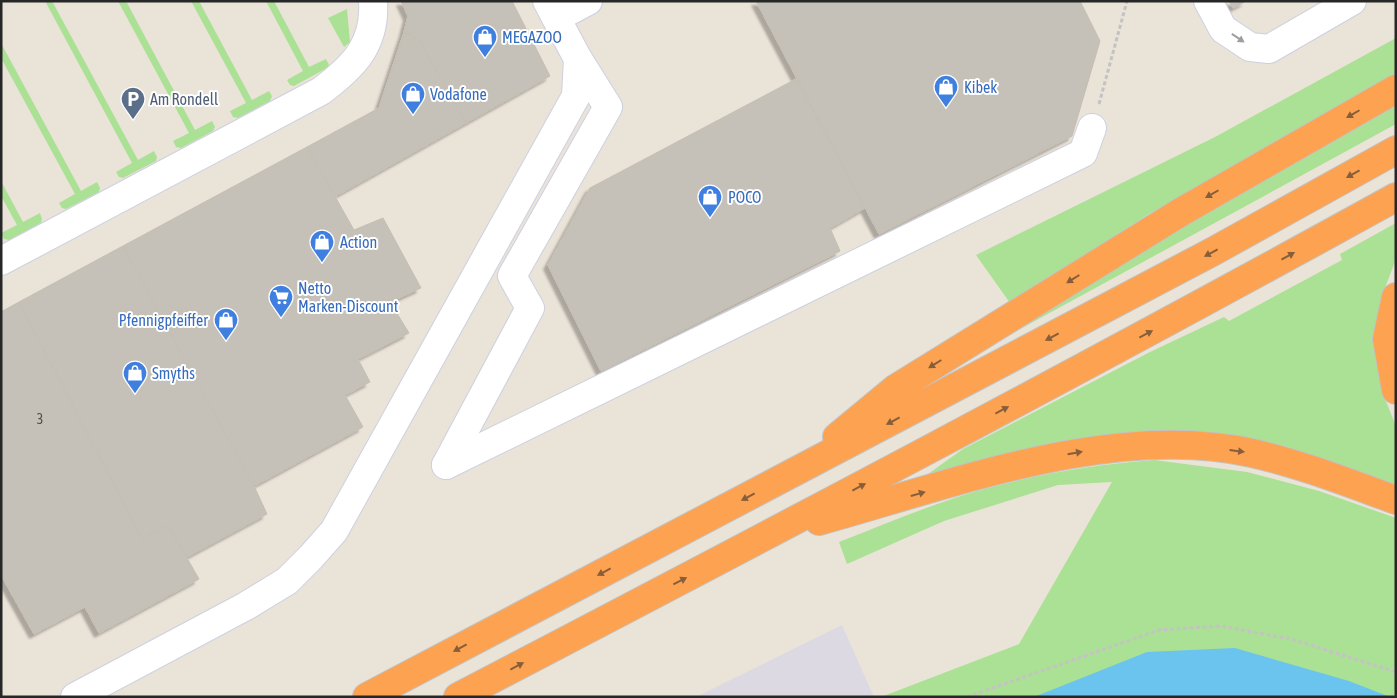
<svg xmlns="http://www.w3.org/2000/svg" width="1397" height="698" font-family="'Asap Condensed',sans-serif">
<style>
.industrial{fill:#dcd9e2}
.green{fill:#abe194}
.water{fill:#6ac4ed}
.building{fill:#c5c0b8;stroke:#c5bfb2;filter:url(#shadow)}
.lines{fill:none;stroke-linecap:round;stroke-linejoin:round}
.minor-casing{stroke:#ced0e0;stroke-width:30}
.highway-casing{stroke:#c3c3c3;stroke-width:30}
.path{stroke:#c3c3c3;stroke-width:3;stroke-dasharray:4 2.5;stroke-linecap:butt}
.minor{stroke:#fff;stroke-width:28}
.highway{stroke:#fca251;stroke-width:28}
.oneway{fill:#9e9e9e}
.oneway2{fill:#875e3a}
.labels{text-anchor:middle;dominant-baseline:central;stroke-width:4;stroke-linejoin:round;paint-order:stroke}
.number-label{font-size:14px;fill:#4e4d4b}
.shop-label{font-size:16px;fill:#366cbe;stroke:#fff;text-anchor:start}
.service-label{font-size:16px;fill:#4e5e75;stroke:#fff;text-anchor:start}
</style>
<defs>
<filter id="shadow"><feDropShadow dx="-4.5" dy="4.5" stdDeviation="1" flood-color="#0004"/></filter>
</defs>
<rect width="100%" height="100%" fill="#eae3d8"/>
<polygon class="industrial" points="842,625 874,697 696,697"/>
<g class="green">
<polygon points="45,1 52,1 138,160 154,151 157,157 156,161 123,178 119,177 116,172 132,163"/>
<polygon points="118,1 126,1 195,130 212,121 215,127 213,131 181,148 176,147 173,141 189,133"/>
<polygon points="191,1 199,1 252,100 269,91 272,96 270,101 238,118 233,117 230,111 246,103"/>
<polygon points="266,1 274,1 309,67 326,59 329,65 327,68 294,86 290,85 287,80 303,71"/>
<polygon points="347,9 350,42 344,47 328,18"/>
<polygon points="1396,38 1396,75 1149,214 1010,303 976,255 1215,137"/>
<polygon points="1,43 81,191 97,182 100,188 99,192 66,209 62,208 59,203 75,194 1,58"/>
<polygon points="1396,103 1396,124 1011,334 1165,237"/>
<polygon points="1,181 23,222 40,213 42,219 41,223 9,240 4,239 1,233 17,225 1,196"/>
<path d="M1396,223V259L1380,301L1376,348L1383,394L1396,426V486C1346,469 1287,444 1237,436C1129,417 1017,458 914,484L963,449L1150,352L1224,317L1229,321L1342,260L1340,254Z"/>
<path d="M1154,460L1247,472L1319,491L1396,518V697H881L1019,644L1112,482L1058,485L944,521L847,564L839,542C891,522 943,499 996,486C1048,472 1101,464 1154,460Z"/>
</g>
<polygon class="water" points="1235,648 1349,681 1390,697 1034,697 1147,652"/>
<g class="building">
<polygon points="401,1 512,1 550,76 466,123 419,40 404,32 408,16"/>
<polygon points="756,1 1080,1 1100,41 1072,136 879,234"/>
<polygon points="1229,1 1246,1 1233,8"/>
<polygon points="404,32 419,40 466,123 334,197 307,147 379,108"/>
<polygon points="796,79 865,208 830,228 840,251 601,371 548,265 590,188"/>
<polygon points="307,147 354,230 383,218 421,288 390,302 409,333 358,359 370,382 345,395 363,427 254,486 123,246"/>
<polygon points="123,246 254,486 267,514 187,557 168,525 142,539 19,302"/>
<polygon points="19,302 142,539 168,525 199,579 99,633 85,607 34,634 1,575 1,312"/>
</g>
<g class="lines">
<defs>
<g id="minor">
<polyline points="1208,1 1223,29 1250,47 1269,49 1352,1"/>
<polyline points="556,18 588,1"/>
<path d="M1,261L321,91C353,67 376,45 373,1"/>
<polyline points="446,465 1083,153 1092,128"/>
<polyline points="446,465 530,308 512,276 608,107 578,59"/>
<polyline points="75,697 246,606 287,581 311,557 334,531 576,96 578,59 547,1"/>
</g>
<g id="highway">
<polyline points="1396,297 1387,339 1396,390"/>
<polyline points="837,437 895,389 1181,212 1396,89"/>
<path d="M819,521C953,484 1114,422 1252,453C1301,464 1349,483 1396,500"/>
<polyline points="367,697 1214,251 1396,150"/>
<path d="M458,697C772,533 1086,368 1396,197"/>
</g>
</defs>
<use href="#minor" class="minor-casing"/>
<use href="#highway" class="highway-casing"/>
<g class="path">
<polyline points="1099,104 1127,1"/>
<polyline points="967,697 1159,630 1221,626 1291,639 1396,672"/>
</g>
<use href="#minor" class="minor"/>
<use href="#highway" class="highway"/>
</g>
<defs><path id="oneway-solid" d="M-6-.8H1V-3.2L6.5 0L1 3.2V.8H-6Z" transform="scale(1.25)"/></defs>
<use class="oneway" href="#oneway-solid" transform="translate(1238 38) rotate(34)"/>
<g class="oneway2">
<use href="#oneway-solid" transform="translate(1353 114) rotate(150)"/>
<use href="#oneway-solid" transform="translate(1353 174) rotate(151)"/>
<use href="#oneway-solid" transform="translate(1212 194) rotate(150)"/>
<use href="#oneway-solid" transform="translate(1211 253) rotate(152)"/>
<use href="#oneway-solid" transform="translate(1288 256) rotate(-29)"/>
<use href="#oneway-solid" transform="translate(1073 279) rotate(148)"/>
<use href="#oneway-solid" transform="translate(1146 334) rotate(-28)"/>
<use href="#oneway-solid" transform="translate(1052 337) rotate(152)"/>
<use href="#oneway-solid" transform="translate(935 364) rotate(148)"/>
<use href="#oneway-solid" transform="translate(1002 410) rotate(-28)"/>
<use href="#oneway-solid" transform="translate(893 421) rotate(152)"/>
<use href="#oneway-solid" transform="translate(1237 451) rotate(7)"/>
<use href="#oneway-solid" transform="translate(1075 453) rotate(-10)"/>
<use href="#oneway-solid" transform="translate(859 487) rotate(-28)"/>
<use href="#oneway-solid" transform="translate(918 494) rotate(-16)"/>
<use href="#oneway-solid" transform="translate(748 497) rotate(152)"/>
<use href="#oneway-solid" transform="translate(604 572) rotate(152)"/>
<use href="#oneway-solid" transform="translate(680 581) rotate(-27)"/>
<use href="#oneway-solid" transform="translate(460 648) rotate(152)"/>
<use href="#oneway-solid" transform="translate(517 666) rotate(-28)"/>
</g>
<defs>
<symbol id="shop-pin" viewBox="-11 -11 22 30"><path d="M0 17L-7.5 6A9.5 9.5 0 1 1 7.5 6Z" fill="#3f7fe0" stroke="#fff"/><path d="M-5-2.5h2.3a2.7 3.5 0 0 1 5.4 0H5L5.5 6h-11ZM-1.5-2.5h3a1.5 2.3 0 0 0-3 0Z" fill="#fff"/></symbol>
<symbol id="parking-pin" viewBox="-11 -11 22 30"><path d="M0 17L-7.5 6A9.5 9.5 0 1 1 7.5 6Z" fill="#5c6f8a" stroke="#fff"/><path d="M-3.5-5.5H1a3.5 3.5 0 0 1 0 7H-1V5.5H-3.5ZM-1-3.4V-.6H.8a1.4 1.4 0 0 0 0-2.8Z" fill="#fff"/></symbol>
<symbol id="supermarket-pin" viewBox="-11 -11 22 30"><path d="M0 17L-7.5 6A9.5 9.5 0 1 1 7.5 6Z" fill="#3f7fe0" stroke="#fff"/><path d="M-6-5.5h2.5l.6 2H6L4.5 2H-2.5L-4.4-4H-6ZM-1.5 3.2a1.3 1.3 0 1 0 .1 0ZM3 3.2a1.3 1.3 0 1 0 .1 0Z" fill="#fff"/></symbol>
</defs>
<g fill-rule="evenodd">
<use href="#shop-pin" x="471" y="23" width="28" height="38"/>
<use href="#shop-pin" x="932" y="73" width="28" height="38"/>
<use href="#shop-pin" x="399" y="80" width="28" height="38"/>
<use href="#parking-pin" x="119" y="85" width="28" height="38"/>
<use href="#shop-pin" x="696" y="183" width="28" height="38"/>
<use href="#shop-pin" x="308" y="228" width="28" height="38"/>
<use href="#supermarket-pin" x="267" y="283" width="28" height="38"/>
<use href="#shop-pin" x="212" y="306" width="28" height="38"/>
<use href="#shop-pin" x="121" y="359" width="28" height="38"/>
</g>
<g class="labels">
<g class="number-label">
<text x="40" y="419">3</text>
</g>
<g class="shop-label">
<text x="502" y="37">MEGAZOO</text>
<text x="964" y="87">Kibek</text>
<text x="430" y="94">Vodafone</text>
<text x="728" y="197">POCO</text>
<text x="340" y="242">Action</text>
<text x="298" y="288">Netto<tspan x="298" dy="18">Marken-Discount</tspan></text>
<text x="208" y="320" text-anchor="end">Pfennigpfeiffer</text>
<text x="152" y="373">Smyths</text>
</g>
<g class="service-label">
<text x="150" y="99">Am Rondell</text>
</g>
</g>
<rect width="1397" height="698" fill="none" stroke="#272727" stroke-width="5"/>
</svg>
